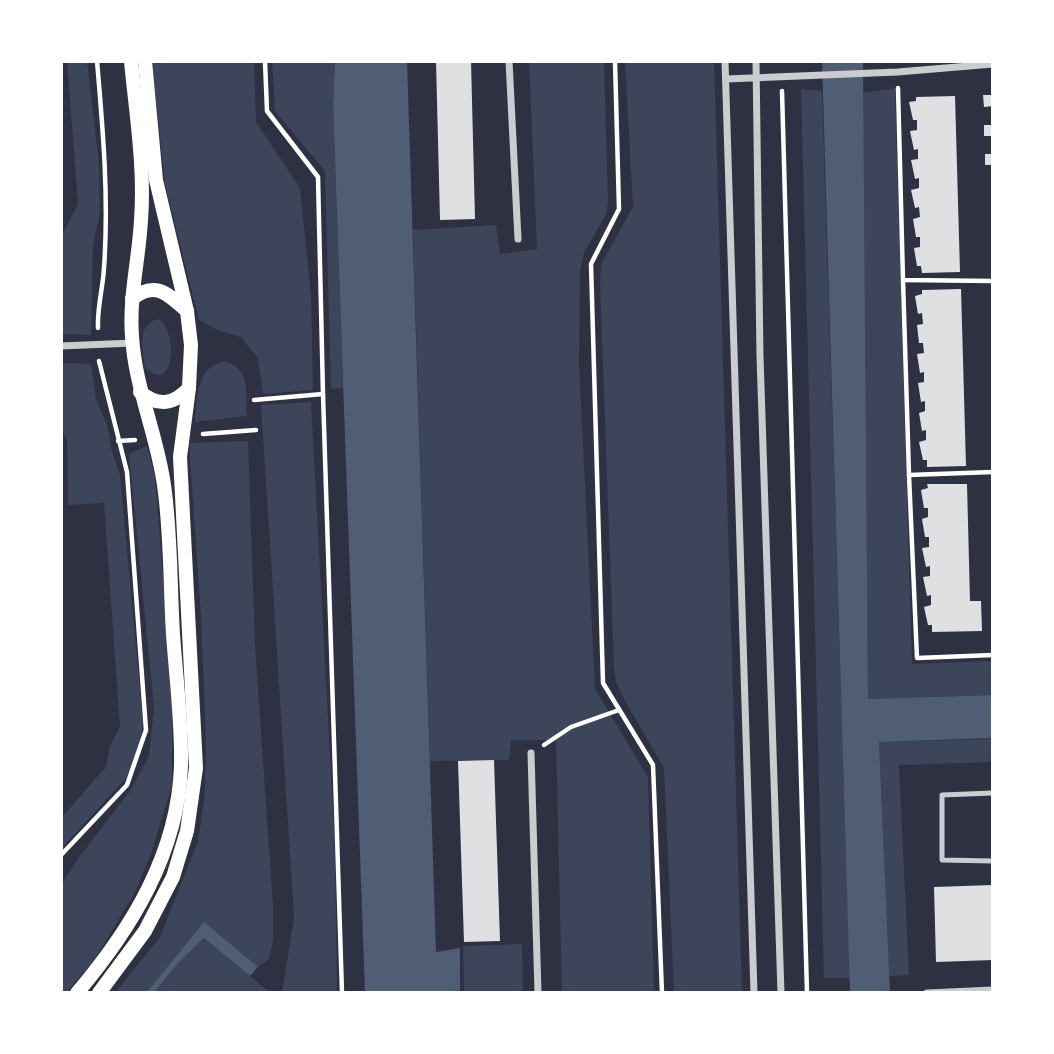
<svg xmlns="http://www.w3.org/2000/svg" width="1054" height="1054" font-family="'DM Sans',sans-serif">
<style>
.green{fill:#3c4559}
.water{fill:#4f5d75}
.building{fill:#e0e0e3}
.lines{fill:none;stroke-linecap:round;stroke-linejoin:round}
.path{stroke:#fff;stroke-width:4.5}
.service{stroke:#caccd0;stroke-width:5}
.minor{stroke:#caccd0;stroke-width:7}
.secondary{stroke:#fff;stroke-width:14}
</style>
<rect width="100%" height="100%" fill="#2d3142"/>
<g class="green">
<polygon points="67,61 87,61 99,163 100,211 93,247 91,335 61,334 61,237 78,204"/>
<polygon points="152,61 254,61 256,122 300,188 311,295 313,390 263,394 258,358 241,337 217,330 199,320 165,184"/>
<polygon points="272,61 335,61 333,104 343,388 331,389 325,171 275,111"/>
<polygon points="529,61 604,61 608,202 606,214 584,253 580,272 579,363 595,689 648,777 654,993 562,993 556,740 511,740 509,760 430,761 413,230 496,225 500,254 537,249"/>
<polygon points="625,61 714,61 742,993 674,993 664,768 624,699 616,682 614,668 600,283 601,264 633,207"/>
<polygon points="895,88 912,664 993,661 993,695 868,699 863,93"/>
<polygon points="801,89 822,91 850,978 824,978"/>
<path d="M157,319C178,325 177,397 145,368C143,350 136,326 157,319Z"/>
<path d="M225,361C252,371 245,391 247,416L195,422C197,397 196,367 225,361Z"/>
<polygon points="61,363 91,364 96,400 107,424 112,452 120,474 143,723 138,756 127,777 61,849 61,818 106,767 110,746 120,727 104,503 68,505 67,440 61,429"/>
<polygon points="311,402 335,848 337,993 282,993 294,917 261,405"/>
<polygon points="248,441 255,644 273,906 273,940 269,959 258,967 204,922 146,993 115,993 160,937 198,841 205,792 206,740 201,617 189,443"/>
<polygon points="147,446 155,477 172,688 172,785 151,854 134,894 93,962 66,993 61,993 61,885 80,856 130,791 149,756 154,708 129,454"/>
<polygon points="993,739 993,762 899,765 909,975 889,976 879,742"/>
<polygon points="204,938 267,990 267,993 154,993 178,963"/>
<polygon points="522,944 523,993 464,993 463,946"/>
</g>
<g class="water">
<polygon points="335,61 407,61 436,952 460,948 460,993 365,993 333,104"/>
<polygon points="822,61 863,61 868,699 993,695 993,738 879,742 890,993 850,993"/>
<polygon points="204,922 258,967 250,976 204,938 178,963 154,993 146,993"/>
</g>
<g class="building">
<polygon points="436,61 471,61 475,219 440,220"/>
<polygon points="983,95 993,95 993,106 984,107"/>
<polygon points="955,96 960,272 922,273 921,266 917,266 914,248 920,247 920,237 916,237 913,219 920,217 919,207 915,208 911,190 919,188 919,178 915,179 911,160 918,159 918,149 914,150 910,131 917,130 917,120 913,120 909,102 916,101 916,97"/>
<rect x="984" y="125" width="9" height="11"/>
<rect x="985" y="154" width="8" height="11"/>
<polygon points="961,289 966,466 927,467 927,460 923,460 919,442 926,440 926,430 922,431 919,413 925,411 925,401 921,402 918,383 924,382 924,372 920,373 917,354 924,353 923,343 919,343 917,325 923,324 922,313 918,314 915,296 922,294 922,290"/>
<polygon points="927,484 967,484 970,601 981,601 982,631 932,632 932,625 928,625 924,607 931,605 931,595 927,596 923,577 930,576 930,566 926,567 922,548 929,547 929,537 925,537 922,519 928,517 928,508 924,508 921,490 928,488"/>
<polygon points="494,760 500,941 464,942 458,761"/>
<polygon points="993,885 993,960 936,962 934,887"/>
</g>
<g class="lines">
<g class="path">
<path d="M97,61C103,130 109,199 104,268C103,288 97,307 98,328"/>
<polyline points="265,61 267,111 318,177 323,394 342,993"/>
<polyline points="615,61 619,209 591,264 603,683 653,765 662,993"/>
<polyline points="898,88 903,280 993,281"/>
<polyline points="782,91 807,993"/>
<polyline points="903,280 909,475"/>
<polyline points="254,400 323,394"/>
<polyline points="203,434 256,430"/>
<polyline points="118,441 135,440"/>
<polyline points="993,472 909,475 917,658 993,655"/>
<polyline points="544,745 571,727 619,710"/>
<polyline points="61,855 127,785 146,730 127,472 99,361"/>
</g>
<polyline class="service" points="993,793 942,795 942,860 993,861"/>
<g class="minor">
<polyline points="509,61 518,239"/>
<polyline points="725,61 754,993"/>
<polyline points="756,61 760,356 781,993"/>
<polyline points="726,79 898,72 993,64"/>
<polyline points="61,346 133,343"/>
<polyline points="531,753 538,993"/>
<polyline points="927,993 993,990"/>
</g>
<g class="secondary">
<path d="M132,299C155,280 168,294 187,311"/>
<path d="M140,392C158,407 173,405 189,388"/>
<path d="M77,993C132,928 178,853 181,766C182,722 176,677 173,634C170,585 171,533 164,485C157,434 135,388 132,336C129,296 139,259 141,220C145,167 136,114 131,61"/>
<polyline points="99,993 145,931 173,877 187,831 196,768 180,457 189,388 191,345 187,311 156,180 145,61"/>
</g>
</g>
<rect width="1054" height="1054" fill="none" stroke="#ffffff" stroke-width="126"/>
</svg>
